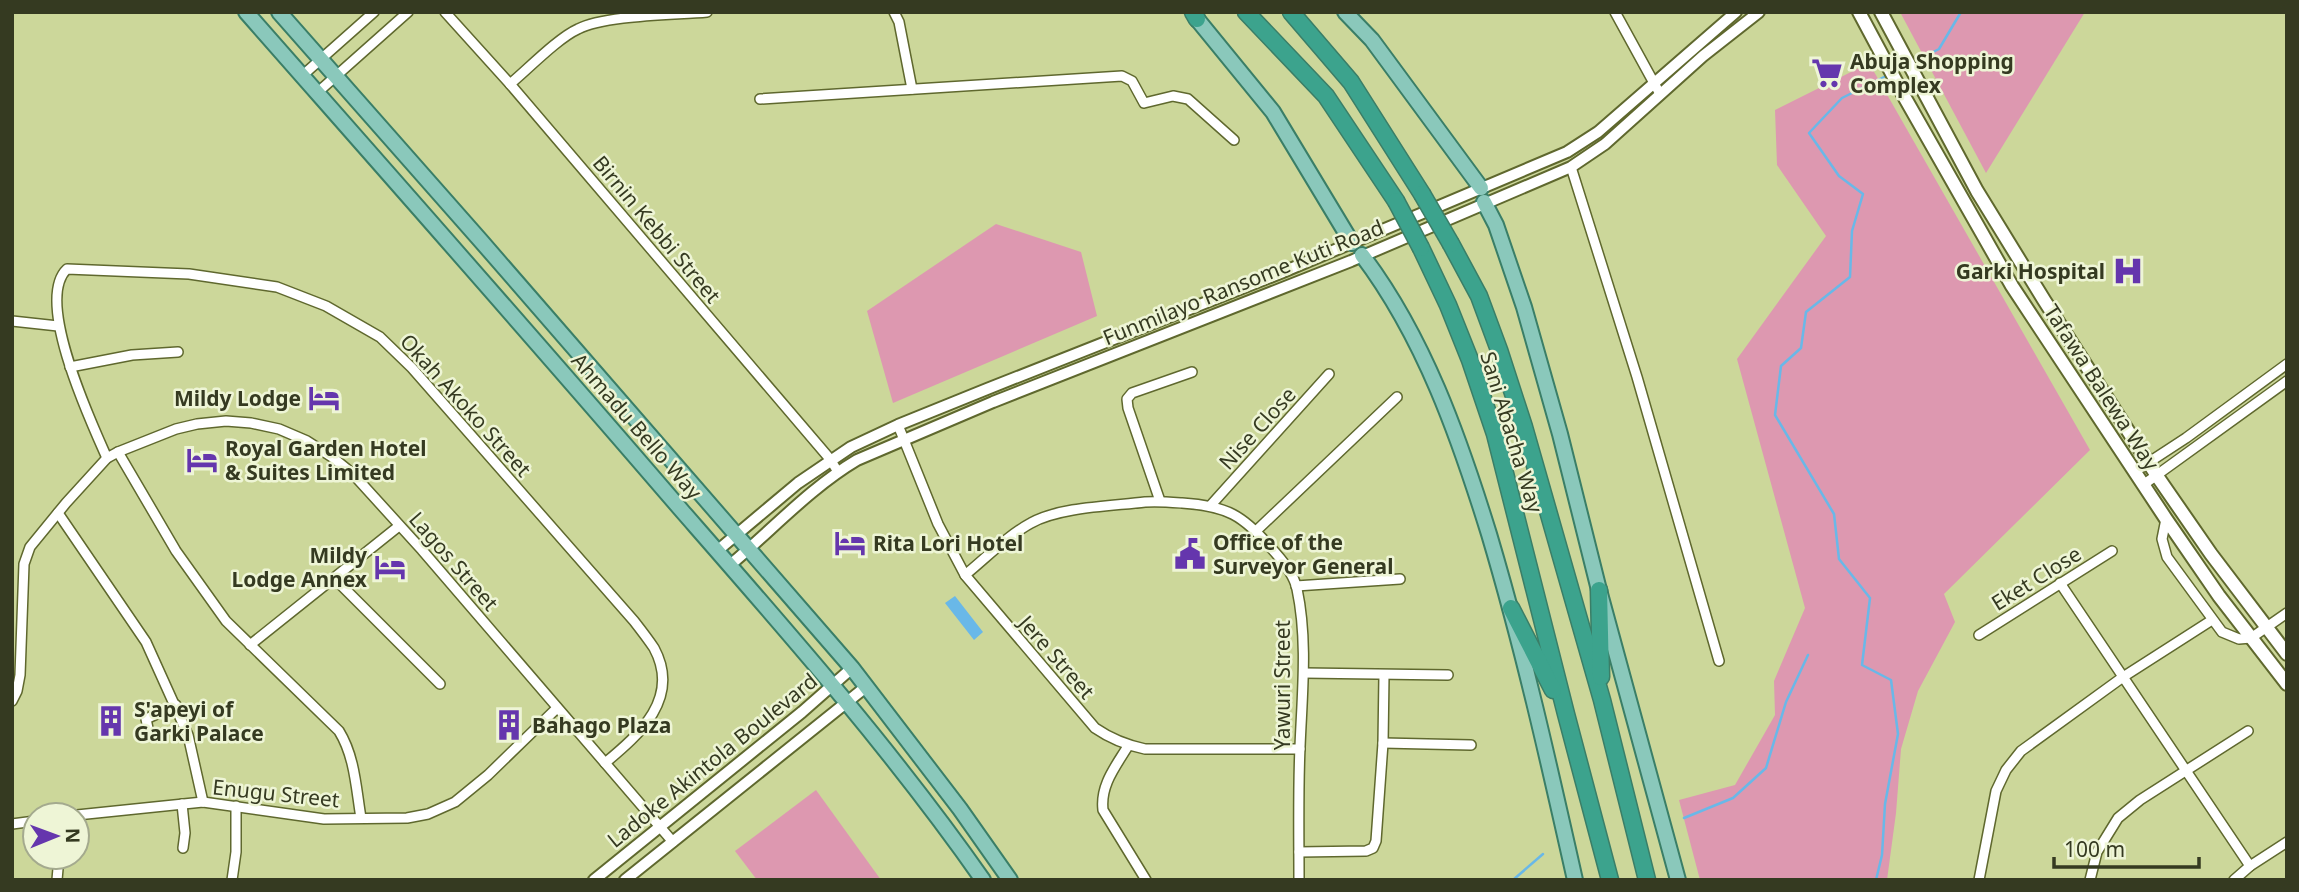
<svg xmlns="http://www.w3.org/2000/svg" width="2299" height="892" font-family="'Noto Sans',sans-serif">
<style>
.green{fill:#dd98b0}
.water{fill:#69b8e8}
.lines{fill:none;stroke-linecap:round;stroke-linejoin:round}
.stream{stroke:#69b8e8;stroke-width:2.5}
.minor-casing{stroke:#5f682e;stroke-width:12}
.tertiary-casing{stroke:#5f682e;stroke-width:14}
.secondary-casing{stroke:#5f682e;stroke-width:16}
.primary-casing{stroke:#3a7e67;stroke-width:18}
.motorway-casing{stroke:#3a7e67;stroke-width:19}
.minor{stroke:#fff;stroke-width:9}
.tertiary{stroke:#fff;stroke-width:10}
.secondary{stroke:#fff;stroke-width:12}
.primary{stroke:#8ac8bb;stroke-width:14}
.motorway{stroke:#3ca38d;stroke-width:16}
.motorway-bridge-casing{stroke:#3a7e67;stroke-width:19;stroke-linecap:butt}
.motorway-bridge{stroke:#3ca38d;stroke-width:16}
.labels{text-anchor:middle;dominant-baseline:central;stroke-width:5;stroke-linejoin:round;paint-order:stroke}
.poi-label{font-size:21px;font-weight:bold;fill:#353a21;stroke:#eef5d6;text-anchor:start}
.street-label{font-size:21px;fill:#353a21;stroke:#eef5d6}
</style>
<rect width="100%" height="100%" fill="#ccd79a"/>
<g class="green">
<polygon points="1900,12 2085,12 1986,173"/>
<polygon points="1869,63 2090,450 1944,594 1955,622 1918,691 1901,749 1896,813 1887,880 1700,880 1679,800 1735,785 1775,715 1774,681 1805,608 1737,359 1826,236 1777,165 1775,110"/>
<polygon points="996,224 1081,252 1097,316 893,403 867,311"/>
<polygon points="816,790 881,880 757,880 735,851"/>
</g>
<polygon class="water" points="955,596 983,632 974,640 945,603"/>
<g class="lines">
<g class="stream">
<polyline points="1912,63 1939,49 1961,12"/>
<polyline points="1684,818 1733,798 1766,768 1786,702 1808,655"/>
<polyline points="1513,880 1543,854"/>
<polyline points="1876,880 1882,855 1885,804 1898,734 1891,680 1862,665 1870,598 1839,559 1834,514 1775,415 1781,366 1801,348 1806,312 1850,277 1852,231 1863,194 1839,176 1809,133 1842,98 1888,75"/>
</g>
<defs>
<g id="minor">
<polyline points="445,12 510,84 830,459 838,472"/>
<polyline points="894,12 899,22 912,89"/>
<polyline points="1615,12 1660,94"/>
<polyline points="303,75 374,12"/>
<path d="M510,84C528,69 558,38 578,29C605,15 674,15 707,12"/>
<polyline points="318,92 408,12"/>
<polyline points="760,99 1122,76 1132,81 1144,103 1173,96 1188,99 1234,140"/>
<polyline points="1571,167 1637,377 1719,661"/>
<polyline points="12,321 58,326"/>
<polyline points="70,367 132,355 178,352"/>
<path d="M898,425L938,524L965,575L1095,728C1111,739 1126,745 1145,749H1300"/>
<path d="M118,452L176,551L226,621L339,731C355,757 356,788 361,818"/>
<path d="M107,458C91,422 34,300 67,269L189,274L277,287L326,306L380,337L412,368L634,621C641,630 648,639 654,648C681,698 640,734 605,763"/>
<polyline points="2134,472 2186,438 2287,364"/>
<polyline points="2143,485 2287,381"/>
<polyline points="1160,501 1128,408 1127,399 1132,393 1192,372"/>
<polyline points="1211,505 1329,374"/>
<polyline points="58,513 146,642 188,735 203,802"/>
<polyline points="2166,519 2162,539 2167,557 2222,632 2239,639 2251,638 2287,613"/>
<polyline points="1256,531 1397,397"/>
<path d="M965,575C986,558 1007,536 1031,523C1059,507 1112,506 1145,502C1157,501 1169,502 1182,503C1227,506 1243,515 1272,549C1282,560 1294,574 1297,589C1308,641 1302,695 1300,747C1298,791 1299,836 1299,880"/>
<polyline points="334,578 440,684"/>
<polyline points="2060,583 2250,866"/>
<polyline points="1296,586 1400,579"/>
<polyline points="1979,635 2112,551"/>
<polyline points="250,645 399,526"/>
<polyline points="1304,673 1448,675"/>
<polyline points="12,701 17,691 20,675 24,564 30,547 66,503 107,458 118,452 176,429 197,424 226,421 251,423 279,429 307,441 332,457 353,474 422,550 673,842"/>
<polyline points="149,733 146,719 176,705"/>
<polyline points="1383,743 1471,745"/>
<path d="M1128,746C1116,766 1100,785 1103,810L1146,880"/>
<polyline points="182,804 185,833 183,848"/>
<polyline points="77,815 203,802 324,819 407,818 428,814 455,802 488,775 557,708"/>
<polyline points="12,824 35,821"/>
<polyline points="1299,852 1366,851 1373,848 1376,841 1383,743 1384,675"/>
<polyline points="57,880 59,857"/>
<polyline points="232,880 236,852 236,806"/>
<polyline points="1979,880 1996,791 2006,770 2021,751 2123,677 2212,620"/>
<polyline points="2090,880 2097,852 2118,818 2140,800 2248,731"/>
<polyline points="2234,880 2250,866 2287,842"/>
</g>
<g id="tertiary">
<polyline points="717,551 798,483 851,447 898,425 987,389 1283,272 1567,152 1598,132 1736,12"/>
<path d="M730,565C772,530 810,488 857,460L993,402L1351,261L1571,167L1605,144L1703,56L1759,12"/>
<polyline points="594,880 802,712 852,668"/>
<polyline points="625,880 867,686"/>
</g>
<g id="secondary">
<polyline points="1859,12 1905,98 2012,286 2166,519 2219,596 2287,684"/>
<polyline points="1881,12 1977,191 2044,300 2157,476 2211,554 2287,654"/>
</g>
<g id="primary">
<path d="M246,12C392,178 539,344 683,512C787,631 892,750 983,880"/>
<polyline points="279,12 481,241 852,668 960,809 1010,880"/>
<polyline points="1345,12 1372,40 1481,188"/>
<polyline points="1197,19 1273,112 1352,243"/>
<polyline points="1484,202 1496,225 1524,307 1560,434 1599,590 1678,880"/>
<path d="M1362,255C1424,337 1459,437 1489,534C1523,648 1549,764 1575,880"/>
</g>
<g id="motorway">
<polyline points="1193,12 1197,19"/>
<polyline points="1246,12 1326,96 1396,201"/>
<polyline points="1291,12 1351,82 1422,194"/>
<polyline points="1451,244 1479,296 1499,350 1524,427 1602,700 1647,880"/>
<polyline points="1421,248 1448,305 1470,360 1495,434 1566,714 1610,880"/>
<polyline points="1599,590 1601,677"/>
<polyline points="1511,608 1553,690"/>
</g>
</defs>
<use href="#minor" class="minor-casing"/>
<use href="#tertiary" class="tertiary-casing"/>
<use href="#secondary" class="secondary-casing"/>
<use href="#primary" class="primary-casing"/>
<use href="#motorway" class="motorway-casing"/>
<use href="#minor" class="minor"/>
<use href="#tertiary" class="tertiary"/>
<use href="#secondary" class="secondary"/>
<use href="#primary" class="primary"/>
<use href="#motorway" class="motorway"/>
<defs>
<g id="motorway-bridge">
<polyline points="1422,194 1451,244"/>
<polyline points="1396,201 1421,248"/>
</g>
</defs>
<use href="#motorway-bridge" class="motorway-bridge-casing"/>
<use href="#motorway-bridge" class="motorway-bridge"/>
</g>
<defs>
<symbol id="supermarket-bare" viewBox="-9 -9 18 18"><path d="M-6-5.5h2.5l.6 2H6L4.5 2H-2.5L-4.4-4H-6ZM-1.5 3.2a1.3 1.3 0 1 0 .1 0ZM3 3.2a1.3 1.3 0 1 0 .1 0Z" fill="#6536ad" stroke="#eef5d6" stroke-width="2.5" paint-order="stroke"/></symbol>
<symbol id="hospital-bare" viewBox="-9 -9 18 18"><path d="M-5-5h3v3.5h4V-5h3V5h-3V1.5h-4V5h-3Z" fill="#6536ad" stroke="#eef5d6" stroke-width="2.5" paint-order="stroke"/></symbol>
<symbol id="hotel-bare" viewBox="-9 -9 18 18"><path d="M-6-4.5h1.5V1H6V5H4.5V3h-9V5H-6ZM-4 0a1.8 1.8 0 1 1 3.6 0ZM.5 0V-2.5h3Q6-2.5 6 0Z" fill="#6536ad" stroke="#eef5d6" stroke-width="2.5" paint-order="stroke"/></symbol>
<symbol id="civic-bare" viewBox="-9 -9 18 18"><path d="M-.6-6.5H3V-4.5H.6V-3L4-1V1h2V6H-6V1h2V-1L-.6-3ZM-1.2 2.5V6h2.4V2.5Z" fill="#6536ad" stroke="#eef5d6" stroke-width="2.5" paint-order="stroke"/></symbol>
<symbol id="building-bare" viewBox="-9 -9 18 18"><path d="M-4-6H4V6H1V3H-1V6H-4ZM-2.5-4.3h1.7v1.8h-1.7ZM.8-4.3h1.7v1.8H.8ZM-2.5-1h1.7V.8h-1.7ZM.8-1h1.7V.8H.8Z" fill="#6536ad" stroke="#eef5d6" stroke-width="2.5" paint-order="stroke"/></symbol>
</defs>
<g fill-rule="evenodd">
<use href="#supermarket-bare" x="1805" y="51" width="44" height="44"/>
<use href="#hospital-bare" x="2106" y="249" width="44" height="44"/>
<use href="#hotel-bare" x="302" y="376" width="44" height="44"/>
<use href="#hotel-bare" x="180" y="438" width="44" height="44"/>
<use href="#hotel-bare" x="828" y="521" width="44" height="44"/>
<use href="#civic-bare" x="1168" y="532" width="44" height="44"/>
<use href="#hotel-bare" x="368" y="545" width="44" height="44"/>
<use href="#building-bare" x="89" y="699" width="44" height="44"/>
<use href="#building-bare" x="487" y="703" width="44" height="44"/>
</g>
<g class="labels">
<g class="poi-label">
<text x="1850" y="61">Abuja Shopping<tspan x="1850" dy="24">Complex</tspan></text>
<text x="2105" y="271" text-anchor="end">Garki Hospital</text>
<text x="301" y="398" text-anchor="end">Mildy Lodge</text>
<text x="225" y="448">Royal Garden Hotel<tspan x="225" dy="24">&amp; Suites Limited</tspan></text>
<text x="1213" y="542">Office of the<tspan x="1213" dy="24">Surveyor General</tspan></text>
<text x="873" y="543">Rita Lori Hotel</text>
<text x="367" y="555" text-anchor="end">Mildy<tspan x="367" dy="24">Lodge Annex</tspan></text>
<text x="134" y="709">S'apeyi of<tspan x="134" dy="24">Garki Palace</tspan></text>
<text x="532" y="725">Bahago Plaza</text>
</g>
<g class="street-label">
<text transform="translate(657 229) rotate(50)">Birnin Kebbi Street</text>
<text transform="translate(1243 282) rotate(-22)">Funmilayo Ransome Kuti Road</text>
<text transform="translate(2102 387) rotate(57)">Tafawa Balewa Way</text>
<text transform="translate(466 405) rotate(48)">Okah Akoko Street</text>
<text transform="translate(637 426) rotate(49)">Ahmadu Bello Way</text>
<text transform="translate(1257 428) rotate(-48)">Nise Close</text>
<text transform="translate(1512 432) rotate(73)">Sani Abacha Way</text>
<text transform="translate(454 561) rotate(49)">Lagos Street</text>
<text transform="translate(2036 578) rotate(-32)">Eket Close</text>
<text transform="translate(1057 657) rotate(49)">Jere Street</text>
<text transform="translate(1282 685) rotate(-90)">Yawuri Street</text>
<text transform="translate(712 760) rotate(-39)">Ladoke Akintola Boulevard</text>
<text transform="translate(276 793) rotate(6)">Enugu Street</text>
</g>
</g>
<rect width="2299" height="892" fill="none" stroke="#353a21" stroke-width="28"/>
<g transform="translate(56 836) rotate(89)"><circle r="33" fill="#eef5d6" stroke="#a4aa8e" stroke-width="2"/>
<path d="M0-5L12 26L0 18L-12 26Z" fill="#6536ad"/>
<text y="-10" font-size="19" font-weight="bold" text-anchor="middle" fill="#353a21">N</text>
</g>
<path d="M2054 857v10h145v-10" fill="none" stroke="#353a21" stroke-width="3.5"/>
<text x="2064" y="857" font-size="21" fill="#353a21" stroke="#eef5d6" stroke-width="5" paint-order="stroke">100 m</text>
</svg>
